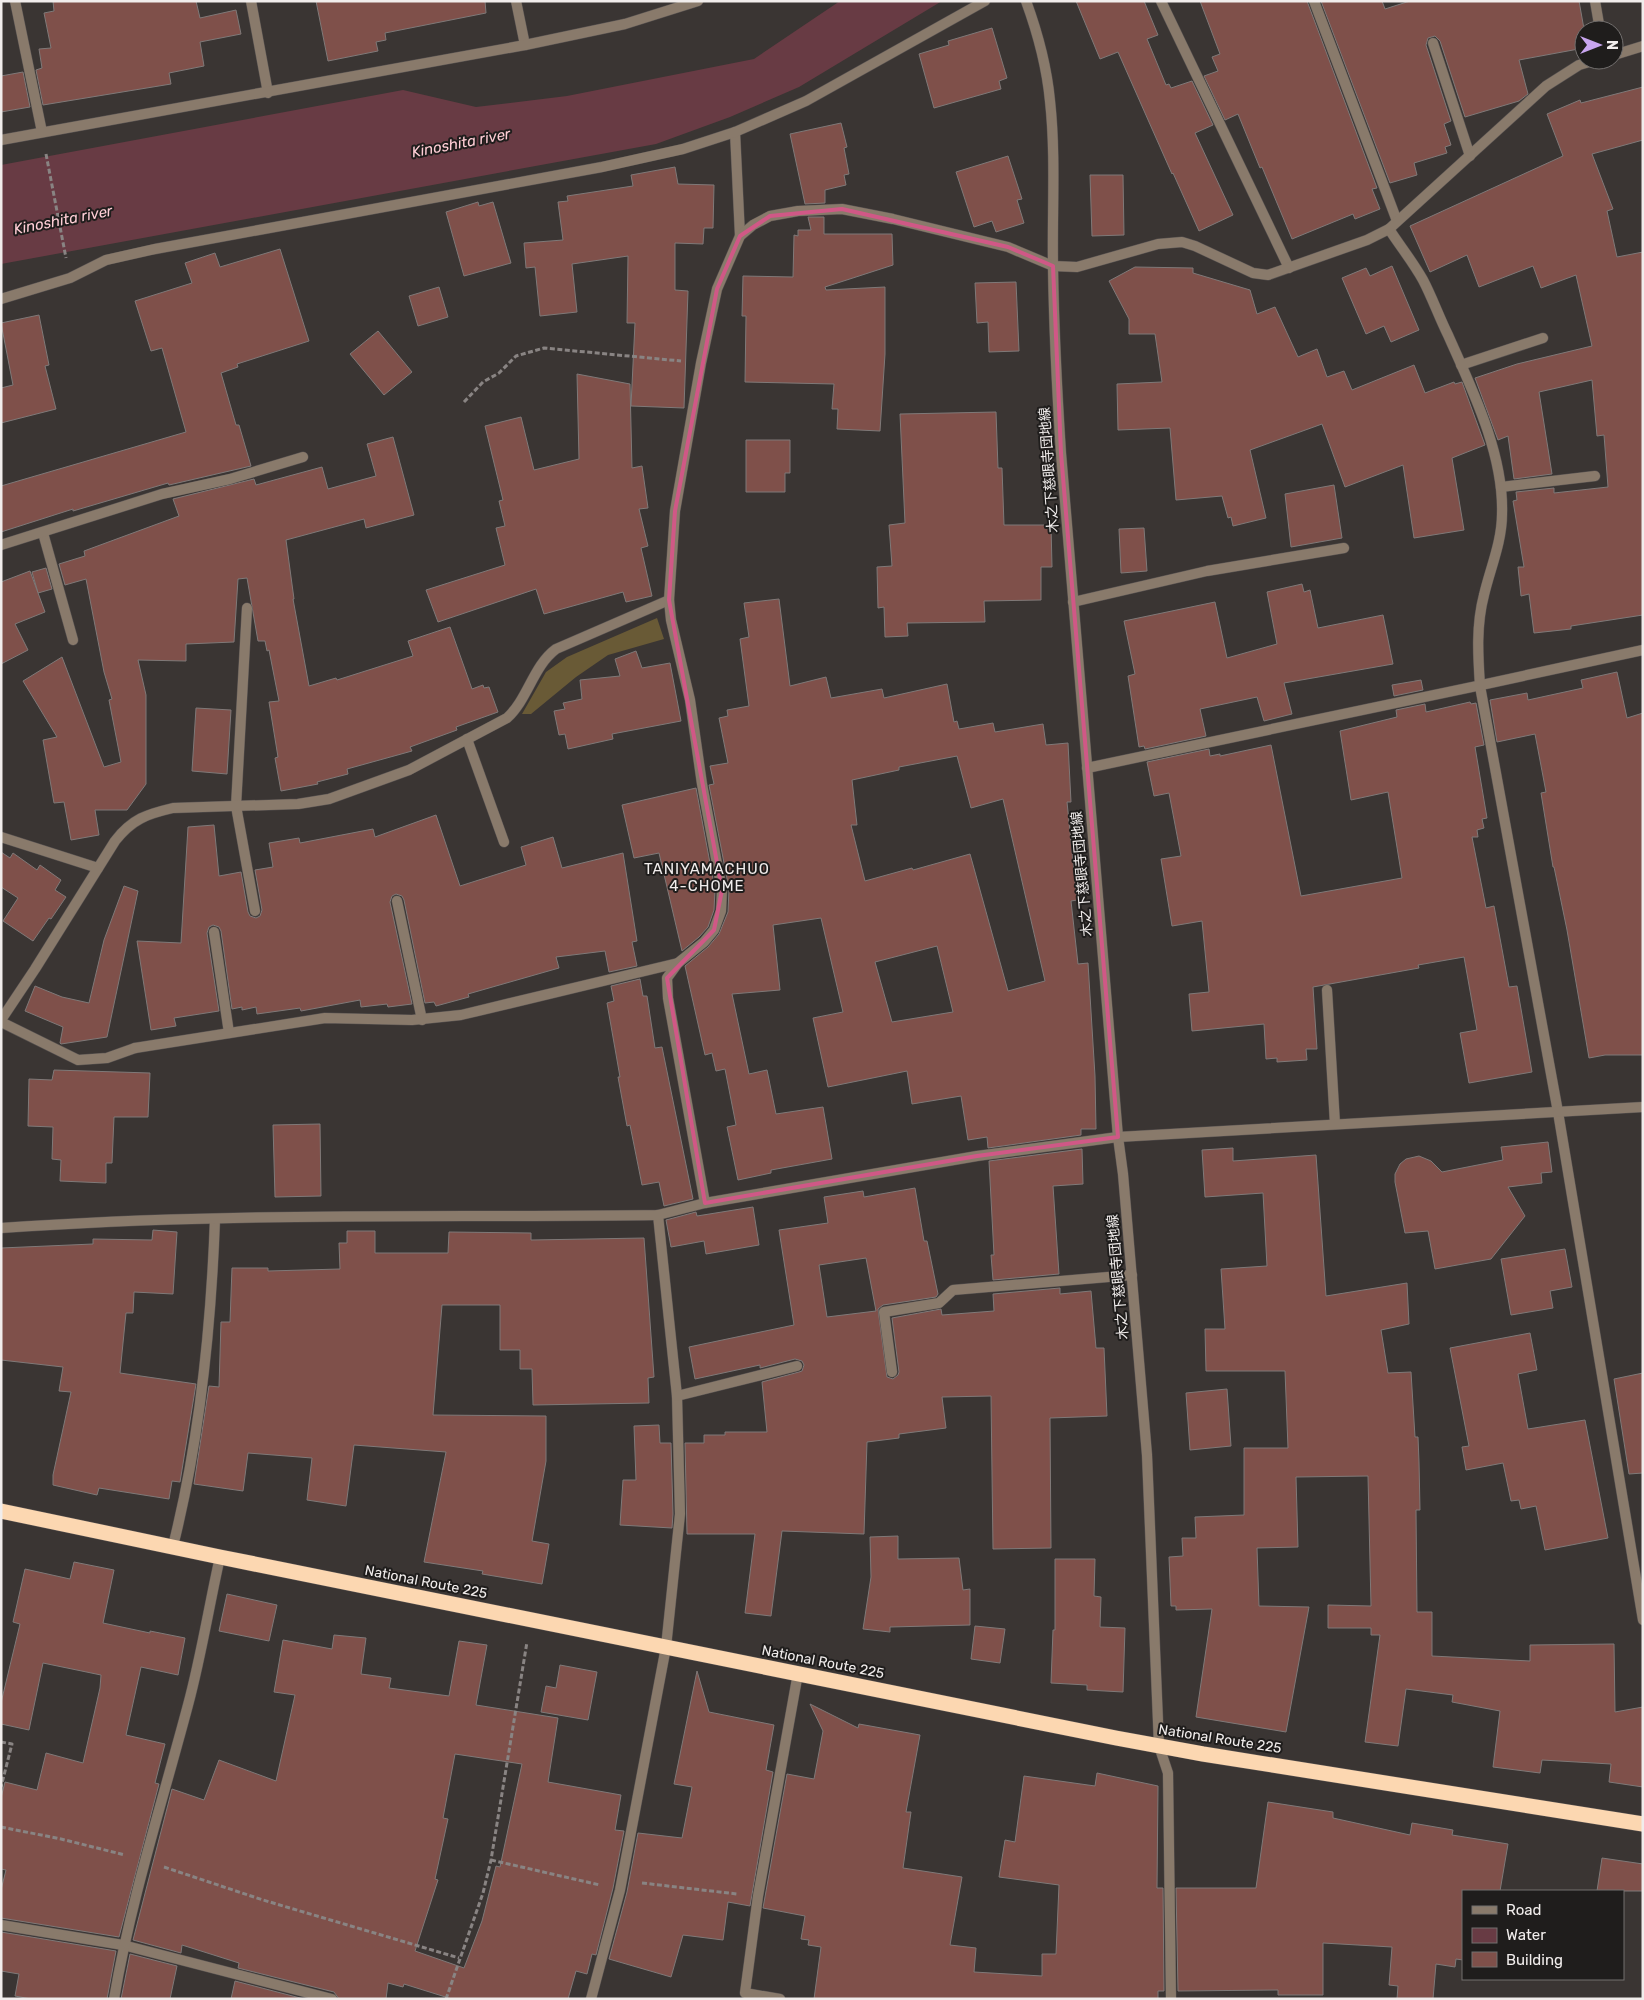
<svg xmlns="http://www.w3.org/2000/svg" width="1644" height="2000" font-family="Rubik,'Noto Sans JP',sans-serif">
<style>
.green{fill:#695a36}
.water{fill:#683b44}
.building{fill:#7f504a;stroke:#7f7978;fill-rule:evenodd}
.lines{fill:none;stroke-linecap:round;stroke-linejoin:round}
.lane-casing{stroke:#575251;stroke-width:11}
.street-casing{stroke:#575251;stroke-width:11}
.highway-casing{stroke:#575251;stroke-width:16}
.path{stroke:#898483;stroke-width:3;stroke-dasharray:5 2.5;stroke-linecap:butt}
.lane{stroke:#897a6b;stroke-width:10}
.street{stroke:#897a6b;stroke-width:10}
.highway{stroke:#fcd7b1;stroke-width:15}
.marked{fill:none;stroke:#d05886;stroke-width:4;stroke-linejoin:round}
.labels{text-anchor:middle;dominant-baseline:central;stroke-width:4;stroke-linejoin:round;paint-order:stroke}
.street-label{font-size:14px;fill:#f1edec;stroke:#1f1d1c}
.water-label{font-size:15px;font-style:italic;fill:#ffced6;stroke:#1f1d1c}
.neighbourhood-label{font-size:15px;letter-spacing:1px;fill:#f1edec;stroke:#1f1d1c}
</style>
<rect width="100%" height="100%" fill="#3a3533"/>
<polygon class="green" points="657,618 664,639 608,655 576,677 531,714 522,714 546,672 567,657"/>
<polygon class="water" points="840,1 942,1 799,87 730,117 656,144 1,264 1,165 403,90 476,107 567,96 754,59"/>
<g class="building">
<polygon points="53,1 196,1 200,18 236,10 241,34 200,42 204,66 169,73 171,84 43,105 36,70 42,68 39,49 51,48 44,13 54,11"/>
<polygon points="316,1 485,1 486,13 385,33 386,40 376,42 378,51 328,61"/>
<polygon points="1076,1 1144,1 1158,35 1147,39 1166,85 1169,84 1171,88 1192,81 1213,125 1195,133 1233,215 1199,231 1173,173 1172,174 1118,52 1100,59"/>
<polygon points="1200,1 1307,1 1377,188 1372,189 1380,209 1355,219 1353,214 1292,239 1262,167 1260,168 1238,114 1225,120 1204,76 1218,71 1212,57 1220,54"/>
<polygon points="1321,1 1382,1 1385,9 1410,1 1579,1 1584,29 1584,48 1519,60 1528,94 1519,101 1465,117 1440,41 1435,36 1428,38 1426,45 1451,121 1444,124 1451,145 1445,147 1447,153 1414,163 1417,175 1390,183"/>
<polygon points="992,28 1007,78 999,81 1001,89 934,108 919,54 949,45 948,41"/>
<polygon points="23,72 30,107 1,112 1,76"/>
<polygon points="1643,87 1643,140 1592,154 1613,209 1607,211 1617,257 1643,252 1643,615 1571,626 1571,629 1534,633 1529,594 1521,596 1518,567 1524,567 1513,501 1517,500 1516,492 1554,488 1554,493 1608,487 1604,435 1597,436 1592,380 1539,392 1552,474 1514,479 1508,436 1498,440 1475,378 1517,364 1592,346 1576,275 1541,288 1533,266 1479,287 1467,255 1430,272 1410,226 1563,156 1547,114 1580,100 1581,103"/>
<polygon points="841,123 847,147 844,148 849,174 844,175 846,185 825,190 825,203 805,204 790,134"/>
<polygon points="1008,156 1022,199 1017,200 1024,223 996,232 992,221 974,227 956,172"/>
<polygon points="675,167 678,184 714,185 713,228 704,228 703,244 675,243 675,290 688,291 684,408 631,406 635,323 627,323 628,256 572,264 577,312 540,316 535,267 526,268 524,243 563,240 558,202 568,201 567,196 633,186 631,175"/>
<polygon points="1090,175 1123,175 1124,235 1092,236"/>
<polygon points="478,202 479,206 493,202 511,263 464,276 446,212"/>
<polygon points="808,217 824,217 824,234 892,234 893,265 825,287 826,290 885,287 885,354 880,431 837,429 838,409 832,409 834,384 745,382 746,316 742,316 743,276 793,277 794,235 798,236 798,230 811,230"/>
<polygon points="280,249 309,341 237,364 238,367 221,373 236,425 239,425 251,466 169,485 168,483 73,511 73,509 1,532 1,486 186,432 162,348 151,351 135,301 192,283 185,263 215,253 220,267"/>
<polygon points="1392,266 1419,330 1391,342 1384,326 1366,334 1342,278 1366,268 1370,276"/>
<polygon points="1135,267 1193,268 1193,273 1250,290 1257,314 1275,307 1298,357 1317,349 1327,377 1344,371 1352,390 1414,365 1425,393 1454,382 1455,384 1462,382 1485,445 1452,458 1464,530 1414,538 1403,465 1345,487 1322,424 1250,450 1266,518 1233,526 1231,517 1228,518 1222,496 1176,500 1170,428 1118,430 1117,384 1162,382 1155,334 1129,334 1129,319 1109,281"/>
<polygon points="1016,282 1019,351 989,352 988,322 977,323 975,283"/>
<polygon points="439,287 448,317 418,326 409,296"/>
<polygon points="39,315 49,365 45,366 56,409 1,423 1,388 13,385 1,323"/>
<polygon points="378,331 412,372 384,395 350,354"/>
<polygon points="577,374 630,384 632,468 642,466 648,508 639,509 648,546 641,548 652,596 626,602 623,592 544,614 536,589 438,622 426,590 505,565 496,528 505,526 499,501 503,500 485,426 521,417 534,470 579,459"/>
<polygon points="996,412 998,468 1002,468 1004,525 1051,525 1052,567 1041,567 1041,600 984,601 985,622 907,623 908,636 885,637 884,607 878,608 877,567 892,566 889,525 905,523 900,414"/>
<polygon points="393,437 414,515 366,528 364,519 286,540 294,599 293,599 309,686 336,678 337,680 413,656 408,641 450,627 472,689 483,685 484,688 489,687 498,712 456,727 457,730 410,747 412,751 347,769 348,774 317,782 318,784 281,791 275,758 278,757 269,702 279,701 269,650 267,651 265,641 258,641 247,578 238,579 234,642 186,644 186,661 138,660 146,695 146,784 127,810 95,810 99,835 71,840 64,802 54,803 43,740 57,737 23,681 62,657 104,767 121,762 109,700 112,699 104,672 86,579 65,585 59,564 85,556 84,551 179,516 173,499 254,479 256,485 322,467 328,489 376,476 367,444"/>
<polygon points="746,440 790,440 790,473 785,473 785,492 746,492"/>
<polygon points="1334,485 1342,538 1291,547 1285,494"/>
<polygon points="1144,528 1147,571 1121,573 1119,529"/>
<polygon points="46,568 52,589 38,593 32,572"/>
<polygon points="30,571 45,612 15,624 28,650 1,664 1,582"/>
<polygon points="1302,584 1304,592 1310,590 1318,628 1383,615 1393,664 1284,683 1292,714 1264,721 1257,697 1200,709 1206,736 1145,749 1144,746 1139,747 1128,676 1135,674 1124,621 1215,602 1227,658 1277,644 1267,592"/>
<path d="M779,599L790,686L826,677L831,698L882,689L884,698L947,684L954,722L957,721L959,729L993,723L995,732L1043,724L1046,745L1068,743L1071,802H1067L1077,900L1071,901L1078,964L1088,963L1095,1076L1096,1129H1081V1135L988,1148L987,1137L968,1140L961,1096L912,1104L907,1071L828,1087L813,1018L843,1012L821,918L773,925L780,990L732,994L749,1074L767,1070L776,1114L823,1107L832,1159L771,1170V1173L738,1180L727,1127L736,1125L725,1069L716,1071L712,1053L705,1055L685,966L708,947L719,934L728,912L729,889L709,785L714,784L710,766L728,763L719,718L728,716L727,710L749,706L740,639L749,637L744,603ZM957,756L971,808L1003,799L1045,981L1008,991L970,854L913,870L912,868L865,881L851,825H857L852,780L899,770V767ZM937,946L953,1012L892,1022L875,962Z"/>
<polygon points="636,651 642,668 670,663 681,721 612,734 613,739 568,749 565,734 559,735 554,711 565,709 563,703 582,699 580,680 620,676 615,659"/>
<polygon points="1617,672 1627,718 1643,713 1643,1055 1605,1055 1589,1058 1567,930 1554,867 1553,867 1541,793 1546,792 1535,734 1497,742 1490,700 1527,693 1528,700 1583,688 1581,680"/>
<polygon points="1421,680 1423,690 1394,696 1392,685"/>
<polygon points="1470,702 1471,704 1476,703 1484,745 1475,747 1487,818 1482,819 1484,828 1477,830 1478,837 1472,837 1486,908 1494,906 1509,987 1517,986 1532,1072 1469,1083 1460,1033 1477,1030 1464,957 1418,965 1419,968 1313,987 1317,1049 1306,1049 1307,1060 1277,1062 1277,1058 1266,1059 1264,1024 1192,1031 1189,994 1209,992 1202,921 1172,926 1161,859 1181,856 1169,793 1154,796 1147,762 1209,749 1210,756 1220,754 1220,756 1271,745 1301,896 1402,878 1388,792 1351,800 1340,731 1397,717 1396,710 1425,704 1426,712"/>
<polygon points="196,708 231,710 227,774 192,771"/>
<polygon points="696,788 715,890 714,910 708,927 699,937 682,951 659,853 634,858 622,805"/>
<polygon points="436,815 460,886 526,865 521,847 553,837 562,868 623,853 637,941 632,942 637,966 609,972 605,951 556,957 559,968 468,994 469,997 436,1006 434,1002 425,1003 404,900 402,896 396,894 392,896 390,902 412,1004 388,1007 387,1004 361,1007 360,1000 301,1011 300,1008 257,1014 256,1007 242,1010 242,1007 232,1009 221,931 219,927 213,925 209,927 207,933 219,1011 174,1018 176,1026 151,1030 137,941 181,943 188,827 214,825 219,876 241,872 248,912 250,916 256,918 260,916 262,910 255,870 273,867 269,843 299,838 300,843 373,829 375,837"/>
<polygon points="1,852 10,858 13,853 37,870 40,865 61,880 55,890 66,897 51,919 49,918 33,941 3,921 18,898 1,887"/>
<polygon points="124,886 138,891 107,1037 61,1044 60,1043 63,1027 25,1011 35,986 62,997 89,1003 104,940"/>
<polygon points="640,979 643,996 647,996 655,1048 662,1047 693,1199 664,1206 659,1182 642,1185 630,1125 627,1126 618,1077 620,1077 607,1003 614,1001 611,986"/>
<polygon points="54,1070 150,1073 148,1117 114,1117 112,1163 106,1163 106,1183 60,1181 61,1160 52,1159 53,1127 28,1126 29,1079 52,1080"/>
<polygon points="320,1124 321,1196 275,1197 273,1125"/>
<polygon points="1548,1142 1552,1172 1541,1173 1542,1183 1508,1187 1525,1216 1491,1259 1435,1269 1428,1231 1405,1233 1395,1182 1395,1174 1400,1164 1406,1159 1419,1156 1431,1161 1442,1172 1503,1160 1501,1147"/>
<polygon points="1233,1148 1233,1161 1316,1155 1326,1296 1407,1283 1409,1324 1381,1330 1388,1373 1411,1372 1415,1437 1418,1437 1419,1462 1420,1510 1416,1510 1417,1612 1432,1612 1432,1656 1530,1661 1530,1645 1614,1644 1615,1712 1643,1707 1643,1787 1609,1782 1611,1764 1542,1760 1540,1773 1493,1767 1500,1711 1452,1702 1453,1695 1406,1689 1398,1746 1365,1742 1380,1635 1371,1635 1371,1628 1328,1628 1328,1605 1371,1606 1368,1476 1296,1477 1298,1547 1257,1548 1259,1606 1309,1607 1286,1732 1196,1717 1212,1609 1176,1610 1176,1606 1171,1606 1169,1557 1183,1556 1182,1538 1196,1538 1195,1517 1244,1515 1244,1448 1288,1448 1285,1371 1206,1371 1205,1329 1225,1329 1221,1269 1267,1266 1263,1193 1205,1197 1202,1150"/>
<polygon points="1082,1149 1083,1184 1053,1186 1059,1274 993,1280 991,1255 994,1255 989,1161"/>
<path d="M915,1188L924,1241H927L938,1294L936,1297L883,1305L878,1309L887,1377L893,1379L898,1375L899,1372L892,1318L941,1309L942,1315L994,1311L993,1294L1060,1288V1294L1091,1291L1096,1348H1104L1107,1416L1050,1418L1051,1548L993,1549L991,1396L942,1397L946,1428L899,1434V1438L867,1442L864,1534L782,1531L771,1616L745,1613L755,1534H687L685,1443H704V1435H725V1432H767L762,1382L799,1372L802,1371L804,1365L802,1361L795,1359L760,1368V1365L695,1379L689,1347L794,1325L779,1230L828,1223L824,1197L863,1191L864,1197ZM866,1258L876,1311L827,1317L819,1265Z"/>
<polygon points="753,1207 759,1245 706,1254 704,1241 671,1247 666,1220 696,1212 697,1216"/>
<polygon points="153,1230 177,1232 173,1294 134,1292 133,1313 126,1313 120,1373 196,1384 180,1482 172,1481 169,1499 99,1488 97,1495 53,1485 53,1475 71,1392 59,1391 63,1367 1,1360 1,1248 93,1244 93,1239 152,1240"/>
<polygon points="347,1231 375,1231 375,1253 448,1253 449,1232 531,1233 531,1240 644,1238 654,1377 648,1378 649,1403 533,1405 532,1369 520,1369 520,1350 500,1350 500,1305 442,1305 433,1415 546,1416 546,1461 532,1541 549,1544 542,1584 482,1574 483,1571 424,1562 446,1452 354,1445 346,1506 307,1500 312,1458 248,1453 243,1491 194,1484 209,1386 219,1387 221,1322 230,1322 232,1268 268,1268 268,1271 340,1269 339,1243 347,1243"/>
<polygon points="1565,1249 1572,1287 1550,1291 1553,1308 1511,1315 1501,1259"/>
<polygon points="1530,1333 1537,1370 1518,1374 1528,1429 1585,1420 1608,1538 1545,1550 1536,1506 1521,1509 1519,1500 1511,1501 1503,1463 1466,1470 1462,1447 1469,1446 1450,1348"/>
<polygon points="1643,1373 1643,1473 1629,1474 1614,1379"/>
<polygon points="1227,1389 1231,1446 1190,1450 1186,1393"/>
<polygon points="659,1425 660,1443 671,1443 673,1514 672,1528 620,1525 623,1480 636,1480 634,1426"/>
<polygon points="898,1536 898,1559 959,1558 963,1590 970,1589 970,1625 890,1627 890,1632 863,1629 871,1577 870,1537"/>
<polygon points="1055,1559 1095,1559 1094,1596 1101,1597 1100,1627 1125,1628 1123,1692 1087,1690 1087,1685 1051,1683 1053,1630 1055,1630"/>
<polygon points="74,1562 114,1570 103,1623 150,1633 150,1631 185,1638 178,1675 141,1667 126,1735 165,1744 155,1783 159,1784 119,1937 1,1918 1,1890 6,1870 1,1869 1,1798 5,1782 37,1790 46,1753 83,1763 100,1688 101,1675 43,1663 29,1730 1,1724 1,1703 20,1624 13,1622 25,1569 70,1579"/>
<polygon points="227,1594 277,1605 269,1641 219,1631"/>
<polygon points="975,1626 1005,1629 1000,1663 971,1659"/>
<path d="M334,1635L366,1638L361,1674L391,1678L389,1688L449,1696L459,1641L487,1645L476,1705L558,1718L548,1782L621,1795L615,1830L624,1831L613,1888L596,1955L592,1954L587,1974L576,1971L568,1999H452L404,1984L403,1987L388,1983L386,1999H339L334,1992L238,1968L239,1963L182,1945L181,1953L133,1940L172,1789L204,1800L219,1760L276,1781L295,1695L274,1692L283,1640L332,1649ZM455,1754L522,1764L500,1867L496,1866L482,1921L464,1968L415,1951L438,1880L435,1879L448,1819L443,1818Z"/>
<polygon points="560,1665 597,1672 588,1720 541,1712 546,1686 556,1688"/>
<polygon points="697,1671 709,1712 774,1725 766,1770 773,1772 750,1906 728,1902 723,1940 683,1935 671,1977 609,1959 627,1892 638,1833 682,1838 692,1787 674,1784"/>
<polygon points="810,1704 858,1728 859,1724 920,1735 906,1812 911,1812 903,1868 962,1877 950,1945 976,1948 974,1972 1042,1976 1042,1954 1056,1954 1059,1885 999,1877 1005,1840 1015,1842 1024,1776 1095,1786 1097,1773 1158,1786 1157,1888 1163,1888 1164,1991 1158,1991 1158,1999 814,1999 821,1947 808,1945 809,1940 801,1939 805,1916 763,1908 787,1774 814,1779 823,1731"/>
<polygon points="1268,1802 1333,1812 1333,1818 1410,1835 1412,1823 1453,1830 1452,1835 1508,1844 1500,1891 1463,1891 1463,1960 1456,1959 1455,1967 1436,1964 1433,1999 1397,1999 1398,1986 1389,1985 1392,1947 1323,1943 1323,1995 1278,1995 1278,1990 1178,1991 1176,1888 1256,1888"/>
<polygon points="1602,1858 1643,1864 1643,1891 1597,1891"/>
<polygon points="1,1932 116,1951 107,1999 31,1999 15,1996 19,1974 1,1971"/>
<polygon points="130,1954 177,1966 170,1999 121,1999"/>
<polygon points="235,1981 304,1999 231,1999"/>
</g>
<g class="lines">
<defs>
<g id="lane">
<polyline points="1314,1 1397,221"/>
<polyline points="1,1022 78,1060 107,1058 135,1048"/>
<polyline points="892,1372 884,1312 939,1303 953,1290 1132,1275"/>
<path d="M173,1546C200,1439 211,1329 215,1219"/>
<polyline points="1,1925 123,1945 332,1999"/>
<polyline points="591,1999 620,1890 666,1647"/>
</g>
<g id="street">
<polyline points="15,1 42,132"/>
<polyline points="251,1 268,93"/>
<polyline points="516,1 525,45"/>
<path d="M1026,1C1037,31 1047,69 1050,101C1056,156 1052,212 1053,267C1054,329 1057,391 1061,453L1118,1137L1123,1174L1147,1455L1159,1746L1168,1773L1171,1999"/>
<polyline points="1161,1 1289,268"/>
<polyline points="1595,1 1600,30"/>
<polyline points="1433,43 1470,156"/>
<polyline points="1614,55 1643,46"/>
<polyline points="735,132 740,236"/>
<polyline points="1,140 525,45 625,24 698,1"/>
<path d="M1389,229C1400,246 1413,262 1423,280C1432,297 1439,317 1448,335C1472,389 1504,454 1502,514C1502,542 1490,569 1484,595C1476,625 1478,656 1480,686L1558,1112L1643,1620"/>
<polyline points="1,299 70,278 106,260 155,249 602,167 683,149 735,132 806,101 985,1"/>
<polyline points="1461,365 1543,338"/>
<polyline points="1501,487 1595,476"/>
<polyline points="43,533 73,640"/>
<polyline points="1,545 162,494 230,479 303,457"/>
<polyline points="1073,602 1207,571 1344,548"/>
<polyline points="247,608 236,806 255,911"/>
<polyline points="467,739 504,842"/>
<path d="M1087,768C1272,728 1458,691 1643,650"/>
<polyline points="1,837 98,868"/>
<polyline points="397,901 422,1020"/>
<polyline points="214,932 229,1033"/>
<polyline points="1327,990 1335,1124"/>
<path d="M1,1020L35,969L115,841C132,819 147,814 173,808L298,804L329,799L409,770L507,718C528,699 533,666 556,649L669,600"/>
<polyline points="135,1048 325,1018 412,1020 461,1015 678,963"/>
<polyline points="705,1203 668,998 667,978 678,963 704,942 714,930 721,911 722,890 702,784 690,700 671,620 669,600 675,511 701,363 717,289 740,236 753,225 770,216 798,211 842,209 893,219 1008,247 1053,266 1077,267 1158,244 1182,242 1195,246 1253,273 1268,275 1367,240 1389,229 1546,86 1579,65 1596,60"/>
<polyline points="658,1215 677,1396 680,1514 666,1647"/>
<path d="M1,1228C219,1212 439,1218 658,1215L705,1203L977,1156L1118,1137L1643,1107"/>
<polyline points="677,1396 797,1366"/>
<path d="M114,1999C131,1899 162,1803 188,1705C201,1657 209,1606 220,1557"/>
<polyline points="780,1999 745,1993 758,1896 798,1673"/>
</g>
<polyline id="highway" points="1,1511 220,1557 1116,1738 1203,1754 1643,1824"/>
</defs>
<use href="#lane" class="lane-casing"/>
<use href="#street" class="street-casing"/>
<use href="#highway" class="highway-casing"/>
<g class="path">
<polyline points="46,154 66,258"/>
<polyline points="464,402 483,382 499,373 516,356 544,348 681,361"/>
<polyline points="1,1742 12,1744 1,1787"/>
<polyline points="1,1827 61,1839 125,1855"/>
<polyline points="491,1860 600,1885"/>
<polyline points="164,1867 263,1900 459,1958"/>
<polyline points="642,1883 737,1894"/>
<polyline points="446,1999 483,1893 491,1860 527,1642"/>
</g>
<use href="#lane" class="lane"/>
<use href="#street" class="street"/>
<use href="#highway" class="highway"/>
</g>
<path class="marked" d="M842,209L1008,247L1053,266L1061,453L1118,1137L977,1156L705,1203L667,978L714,930L722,890L669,600L675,511L717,289L740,236L770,216Z"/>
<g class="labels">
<g class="street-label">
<text transform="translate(1049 470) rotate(-94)">木之下慈眼寺団地線</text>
<text transform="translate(1082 874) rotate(-95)">木之下慈眼寺団地線</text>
<text transform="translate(1118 1277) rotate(-95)">木之下慈眼寺団地線</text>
<text transform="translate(426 1582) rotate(11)">National Route 225</text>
<text transform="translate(823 1662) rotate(11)">National Route 225</text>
<text transform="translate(1220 1739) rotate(9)">National Route 225</text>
</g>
<g class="water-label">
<text transform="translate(461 143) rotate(-11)">Kinoshita river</text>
<text transform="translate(63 220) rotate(-11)">Kinoshita river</text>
</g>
<g class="neighbourhood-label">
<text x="707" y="869">TANIYAMACHUO<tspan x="707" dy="17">4-CHOME</tspan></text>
</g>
</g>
<rect width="1644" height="2000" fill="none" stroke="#f1edec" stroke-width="5"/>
<rect x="1462" y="1890" width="162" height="90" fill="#1f1d1c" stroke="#73706f"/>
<rect x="1472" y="1906" width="25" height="8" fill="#897a6b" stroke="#73706f"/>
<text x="1506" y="1915" font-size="15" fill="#f1edec">Road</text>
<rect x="1472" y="1928" width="25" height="15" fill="#683b44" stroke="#73706f"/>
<text x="1506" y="1940" font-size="15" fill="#f1edec">Water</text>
<rect x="1472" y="1952" width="25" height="15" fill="#7f504a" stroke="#73706f"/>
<text x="1506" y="1965" font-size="15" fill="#f1edec">Building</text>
<g transform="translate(1599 45) rotate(90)"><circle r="24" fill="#1f1d1c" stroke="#73706f"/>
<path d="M0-4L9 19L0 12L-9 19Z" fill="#c8a5ef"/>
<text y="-8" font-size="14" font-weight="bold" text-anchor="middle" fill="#f1edec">N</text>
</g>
</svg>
